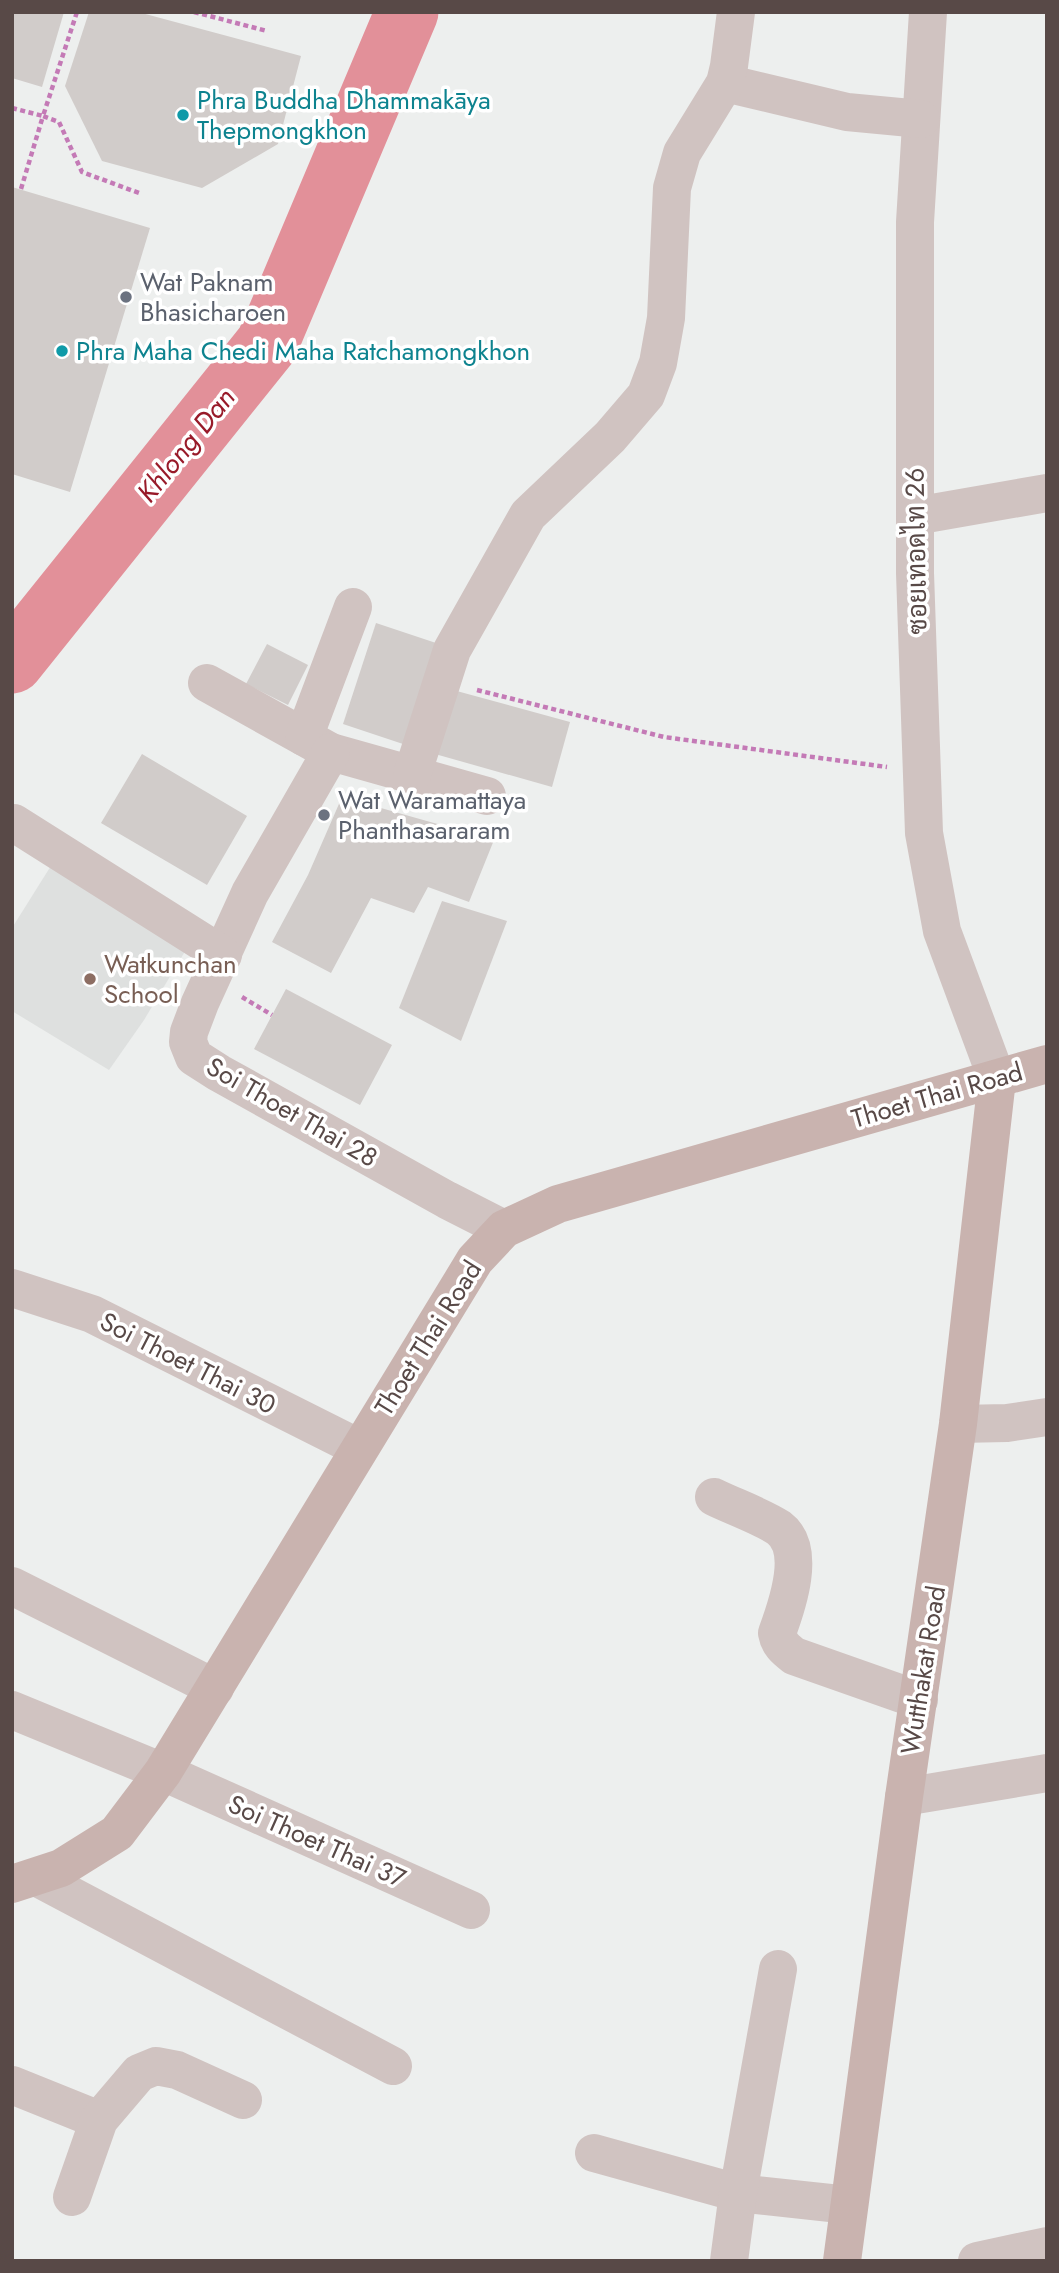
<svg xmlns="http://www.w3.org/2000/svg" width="1059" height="2273" font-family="Jost,Sarabun,sans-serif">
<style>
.education{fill:#dee0df}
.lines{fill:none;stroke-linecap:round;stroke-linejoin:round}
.river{stroke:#e29099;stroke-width:63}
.building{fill:#d1ccca}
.path{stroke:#c47ab6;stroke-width:4.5;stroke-dasharray:5 3.5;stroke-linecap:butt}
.minor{stroke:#d0c3c1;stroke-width:38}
.major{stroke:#c9b3af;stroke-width:38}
.culture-dot{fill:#0f9aa8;stroke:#fff;stroke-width:2.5}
.worship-dot{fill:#6b7280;stroke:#fff;stroke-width:2.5}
.education-dot{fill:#8d6e63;stroke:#fff;stroke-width:2.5}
.labels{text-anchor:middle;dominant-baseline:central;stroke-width:7;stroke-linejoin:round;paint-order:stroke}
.culture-label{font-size:26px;fill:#0d838f;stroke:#fff;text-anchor:start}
.worship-label{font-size:26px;fill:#5b616d;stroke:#fff;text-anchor:start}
.street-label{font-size:26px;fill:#584947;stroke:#fff}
.education-label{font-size:26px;fill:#785e54;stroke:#fff;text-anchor:start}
.water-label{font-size:28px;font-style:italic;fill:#981a29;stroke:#fff}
</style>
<rect width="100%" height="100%" fill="#edefee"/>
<polygon class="education" points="54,861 187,948 144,1020 109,1070 12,1011 12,928"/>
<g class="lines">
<polyline class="river" points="12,662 267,344 407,12"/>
</g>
<g class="building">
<polygon points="12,12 64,12 42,87 12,78"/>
<polygon points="89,12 138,12 301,56 278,144 202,188 102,161 65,86"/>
<polygon points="12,187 150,228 70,492 12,474"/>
<polygon points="376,623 439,644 406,745 343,724"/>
<polygon points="267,644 308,665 288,705 246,684"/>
<polygon points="453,690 570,722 552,787 435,754"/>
<polygon points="142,754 247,816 207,885 101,823"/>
<polygon points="342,797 494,840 469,902 428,887 414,913 371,898 331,973 272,942 308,875"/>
<polygon points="442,901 507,921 461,1041 399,1008"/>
<polygon points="286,989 392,1045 360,1105 254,1049"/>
</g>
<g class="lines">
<g class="path">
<polyline points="194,12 267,31"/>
<polyline points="12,108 43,116 77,12"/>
<polyline points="21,189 43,116 59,122 82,172 139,193"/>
<polyline points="477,690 664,737 887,767"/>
<polyline points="242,997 272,1015"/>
</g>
<g class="minor">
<polyline points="928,12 915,222 915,573 924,833 942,931 997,1079"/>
<polyline points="725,83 847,112 921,119"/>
<polyline points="915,516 1047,493"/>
<polyline points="207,683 331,752 487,796"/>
<polyline points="304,737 353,607"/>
<polyline points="331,752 250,893 200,1003 189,1032 188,1042 194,1057 219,1073 447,1200 504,1229"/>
<polyline points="412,775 452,650 528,515 610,437 646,395 658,363 666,318 672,188 682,153 725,83 729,66 736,12"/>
<polyline points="14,823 223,955"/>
<polyline points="12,1288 92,1314 359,1448"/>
<polyline points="958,1424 1007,1423 1047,1417"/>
<path d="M714,1497C732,1506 763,1517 779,1528C807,1549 787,1606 777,1633C779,1644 785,1649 794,1656L919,1700"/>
<polyline points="12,1586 215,1688"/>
<polyline points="12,1710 163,1772 471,1910"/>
<polyline points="904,1797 1047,1773"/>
<polyline points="36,1877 393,2066"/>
<polyline points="12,2085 99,2120"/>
<polyline points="594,2153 738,2193 849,2205"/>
<polyline points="72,2197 99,2120 139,2073 156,2066 177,2070 243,2100"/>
<polyline points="729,2261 738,2193 778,1969"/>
<polyline points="977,2261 1047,2246"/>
</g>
<g class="major">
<polyline points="12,1884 61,1868 117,1833 163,1772 475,1260 504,1229 558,1204 1047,1064"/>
<polyline points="842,2261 904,1797 958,1424 997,1079"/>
</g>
</g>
<g class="culture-dot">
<circle cx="183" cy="115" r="7"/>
<circle cx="62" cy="351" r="7"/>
</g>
<g class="worship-dot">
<circle cx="126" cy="297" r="7"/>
<circle cx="324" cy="815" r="7"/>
</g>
<circle class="education-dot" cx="90" cy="979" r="7"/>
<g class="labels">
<g class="culture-label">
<text x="197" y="100">Phra Buddha Dhammakāya<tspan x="197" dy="30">Thepmongkhon</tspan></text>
<text x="76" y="351">Phra Maha Chedi Maha Ratchamongkhon</text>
</g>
<g class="worship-label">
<text x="140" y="282">Wat Paknam<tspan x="140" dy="30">Bhasicharoen</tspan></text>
<text x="338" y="800">Wat Waramattaya<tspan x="338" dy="30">Phanthasararam</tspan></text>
</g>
<g class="street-label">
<text transform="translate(916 551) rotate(-91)">ซอยเทอดไท 26</text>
<text transform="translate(937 1095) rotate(-16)">Thoet Thai Road</text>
<text transform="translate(292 1112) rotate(30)">Soi Thoet Thai 28</text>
<text transform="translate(428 1338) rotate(-58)">Thoet Thai Road</text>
<text transform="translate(188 1363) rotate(27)">Soi Thoet Thai 30</text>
<text transform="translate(923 1670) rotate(-81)">Wutthakat Road</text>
<text transform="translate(317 1841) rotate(24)">Soi Thoet Thai 37</text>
</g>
<g class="education-label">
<text x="104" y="964">Watkunchan<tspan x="104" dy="30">School</tspan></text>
</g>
<g class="water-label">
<text transform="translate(186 445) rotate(-51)">Khlong Dan</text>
</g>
</g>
<rect width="1059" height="2273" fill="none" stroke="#584947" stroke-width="28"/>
</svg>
